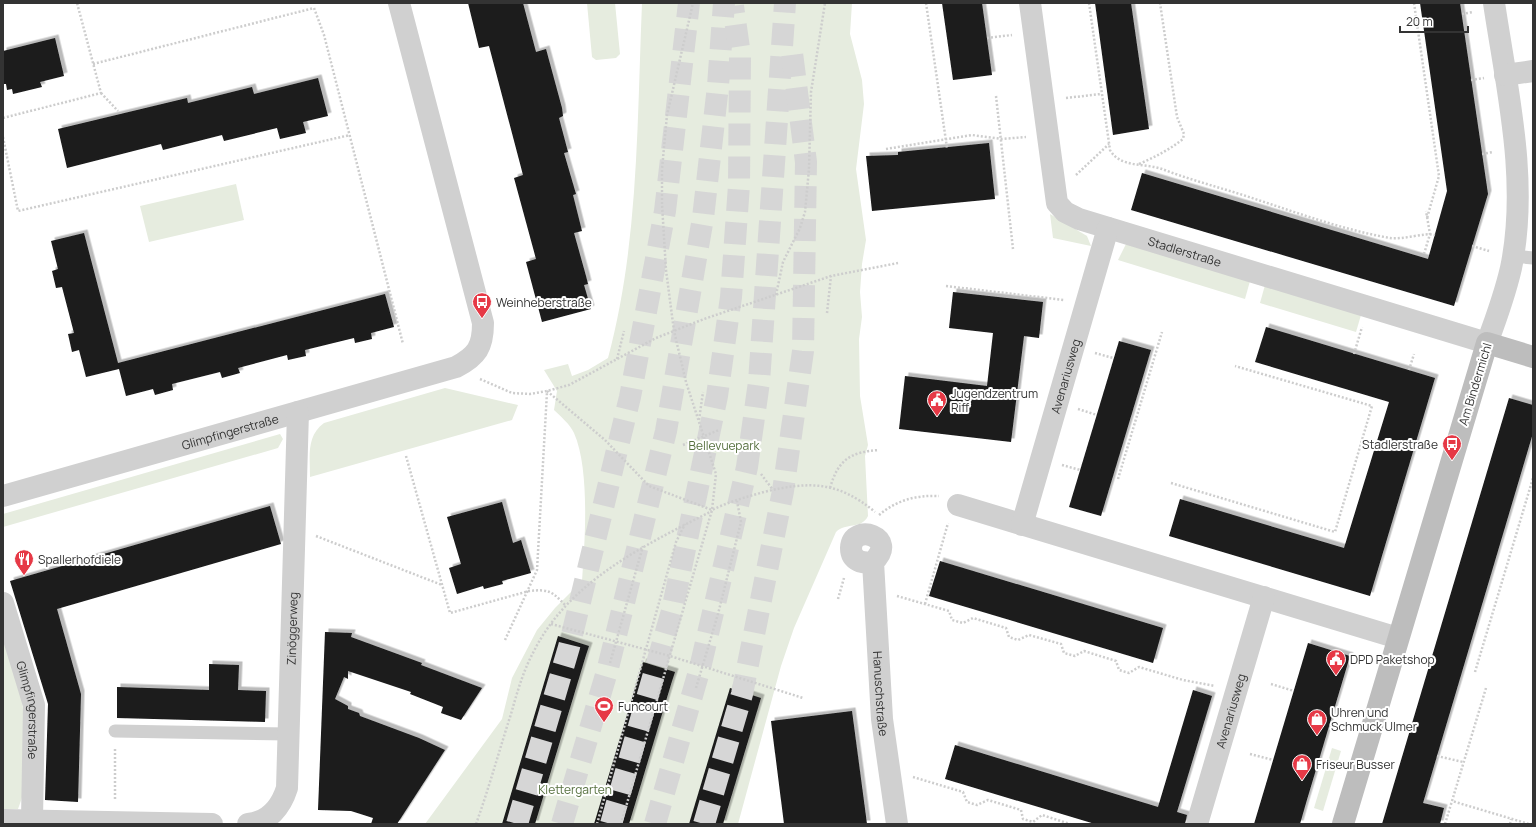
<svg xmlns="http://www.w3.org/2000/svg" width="1536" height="827" font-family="Manrope,sans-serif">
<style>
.green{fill:#e6ecdf}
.building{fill:#1a1a1a;filter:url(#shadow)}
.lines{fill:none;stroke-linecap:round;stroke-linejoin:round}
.motorway-tunnel{stroke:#d6d6d6;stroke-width:22;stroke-dasharray:22 11;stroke-linecap:butt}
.path{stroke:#cdcdcd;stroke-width:2.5;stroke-dasharray:2 2;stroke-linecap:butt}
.service{stroke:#d0d0d0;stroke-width:13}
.minor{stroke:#d0d0d0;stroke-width:22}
.secondary{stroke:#bdbdbd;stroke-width:22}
.labels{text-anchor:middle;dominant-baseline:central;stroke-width:4;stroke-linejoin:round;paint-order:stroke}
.street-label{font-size:12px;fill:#333;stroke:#fff}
.poi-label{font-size:12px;fill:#333;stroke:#fff;text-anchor:start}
.park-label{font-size:12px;fill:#56703f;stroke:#fff}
</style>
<defs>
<filter id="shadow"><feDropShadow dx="3.5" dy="-3.5" stdDeviation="0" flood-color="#0004"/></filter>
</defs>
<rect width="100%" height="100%" fill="#fff"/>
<g class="green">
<polygon points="587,3 615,3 620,54 616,58 596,60 592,57"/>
<path d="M642,3H852L850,34L862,80L864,104L856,169L866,240L862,264L860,292L862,317L859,339L860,396L868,445L865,456L868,516C861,530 846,522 836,532L794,628L781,666L738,824H425L502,719L512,678L537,630L555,608L582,581C585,541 590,469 574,433C570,424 560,416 554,410L557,391L544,370L568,364L572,376L588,370L608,358C639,243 637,121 642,3Z"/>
<polygon points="236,184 244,220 149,242 140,206"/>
<polygon points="1050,214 1087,236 1091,246 1053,238"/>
<polygon points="1126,244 1250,281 1245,299 1118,260"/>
<polygon points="1265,285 1361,315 1356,332 1260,303"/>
<path d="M445,388L518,405L512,420L310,477C310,457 306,436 324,423Z"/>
<polygon points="280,434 283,439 278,448 3,527 3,514"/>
<polygon points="3,626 22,695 27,769 24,792 18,809 3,809"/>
<polygon points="1332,748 1341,751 1323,811 1314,808"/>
</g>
<g class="building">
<polygon points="468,3 523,3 536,52 546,49 562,108 563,116 559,118 568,152 564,153 576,194 573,195 582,231 574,233 586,276 588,284 584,285 591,309 542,322 526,262 536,259 514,178 523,175 489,46 479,48"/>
<polygon points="942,3 982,3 992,75 953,80"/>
<polygon points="1095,3 1131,3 1149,129 1113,135"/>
<polygon points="1420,3 1460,3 1488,194 1454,306 1131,210 1142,173 1428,259 1447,191"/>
<polygon points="55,38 64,76 40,82 42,87 13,94 12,89 7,90 6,84 3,84 3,51"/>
<polygon points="318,78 328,116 303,122 306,133 280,139 277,128 224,141 222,135 163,150 161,144 67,168 58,129 187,98 188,103 252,87 254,94"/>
<polygon points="989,143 995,199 872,211 866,156 898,155 898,152"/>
<polygon points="84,233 118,363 385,294 394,327 371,333 372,339 355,343 354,338 305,350 306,356 288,360 287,355 238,368 240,373 222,378 220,372 172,384 173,390 155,395 153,389 126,396 119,369 86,377 79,350 72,352 68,334 74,333 62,287 56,288 52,271 58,269 51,241"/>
<polygon points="953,292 1043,302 1039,338 1024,336 1011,442 899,429 905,376 987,386 993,333 949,328"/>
<polygon points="1266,327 1435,378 1370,596 1169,536 1180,499 1344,548 1389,402 1255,362"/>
<polygon points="1119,341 1151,350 1101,516 1069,507"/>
<polygon points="1509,398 1533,405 1533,433 1423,803 1444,808 1440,824 1382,824"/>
<polygon points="502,502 513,543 521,540 531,573 502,581 503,584 484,589 483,586 457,594 449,568 461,564 447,517"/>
<polygon points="270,506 281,544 57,609 81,694 78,802 45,800 48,704 10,581"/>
<polygon points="940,561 1163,628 1153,663 929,596"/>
<polygon points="325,632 352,633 351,637 422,663 421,665 482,688 461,720 441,713 443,707 410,694 411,692 348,671 348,679 344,677 335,699 348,706 348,709 359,713 360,716 419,738 445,750 397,824 371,824 373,818 351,811 318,810"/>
<polygon points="558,636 589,646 586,655 535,824 502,824"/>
<polygon points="1308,643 1350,656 1306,803 1300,824 1254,824"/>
<polygon points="643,662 675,672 672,681 629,824 594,824"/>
<polygon points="209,664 239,665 238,690 266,691 265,722 117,718 117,687 209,690"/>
<polygon points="730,688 761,698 723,824 689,824"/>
<polygon points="1193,690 1212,696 1177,812 1187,815 1185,824 1095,824 945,779 955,745 1158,807"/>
<polygon points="852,711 867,824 784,824 771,721"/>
</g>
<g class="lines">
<g class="motorway-tunnel">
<polyline points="517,824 569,647 630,397 665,211 689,3"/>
<polyline points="562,824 608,668 666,431 703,218 718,86 724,3"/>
<polyline points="611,824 672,611 717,396 731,297 739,185 740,55 733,6"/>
<polyline points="655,824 700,668 747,467 759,382 785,3"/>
<polyline points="704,824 742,694 783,491 803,351 806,162 792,53"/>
</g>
<g class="path">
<polyline points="926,3 947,148"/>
<path d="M1089,3L1110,150C1120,168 1145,163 1162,169C1193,181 1226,189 1258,200C1301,214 1344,230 1390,238C1403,240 1426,232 1435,235"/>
<polyline points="1414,3 1439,176 1427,218"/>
<polyline points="1462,14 1473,12"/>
<polyline points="987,38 1012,35"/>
<polyline points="93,64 314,8 324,35 403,344"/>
<polyline points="1471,80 1484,78"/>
<polyline points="101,93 118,111"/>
<polyline points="996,96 1013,249"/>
<polyline points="1066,98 1101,94"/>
<polyline points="3,118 101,93 77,3"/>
<polyline points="3,137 18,211 350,135"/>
<polyline points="886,149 972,135 1002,139 1026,137"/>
<polyline points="1482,154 1493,152"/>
<path d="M1139,164C1155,157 1169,150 1183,139L1184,134L1177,117L1160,3"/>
<polyline points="1076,175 1109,144"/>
<polyline points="1472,246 1489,251"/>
<polyline points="1424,254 1430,234 1426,211"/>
<polyline points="946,286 1064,300"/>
<polyline points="776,295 783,262 800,228 805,212 809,169 811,92 825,3"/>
<polyline points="827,313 831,276"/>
<polyline points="1095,353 1113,358"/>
<polyline points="1354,354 1362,327"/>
<polyline points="617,359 624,331"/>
<polyline points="1409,370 1414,354"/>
<polyline points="480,379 512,393 530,394 547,391 569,385 656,338 704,319 831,276 898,263"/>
<path d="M547,391L605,440L649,486L712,510C728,502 746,497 764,492C809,481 838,481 875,512"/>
<polyline points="1078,409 1097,415"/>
<polyline points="699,420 703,392"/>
<polyline points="683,445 719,430"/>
<path d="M406,456L450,613L529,591C549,589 552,591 566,606"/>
<polyline points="1062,465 1080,470"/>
<polyline points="761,474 773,490"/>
<polyline points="1118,479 1162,332"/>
<polyline points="1171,483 1335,532 1372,406 1235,366"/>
<path d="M830,488C838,460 850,452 879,450"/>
<path d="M879,515C897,500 916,495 939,496"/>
<polyline points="316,536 442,585"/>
<polyline points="897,596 949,611 952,620 963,623 973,618 1006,628 1009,637 1018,640 1029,635 1061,644 1064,653 1075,656 1084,651 1116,661 1119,670 1129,673 1139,667 1183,680 1215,686"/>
<polyline points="838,599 844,578"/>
<polyline points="925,604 948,523"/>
<polyline points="551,624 670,656 803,698"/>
<polyline points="505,640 537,570 547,392"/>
<polyline points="610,663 643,546"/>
<polyline points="1475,672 1533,478"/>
<polyline points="1271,684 1294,691"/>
<polyline points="696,688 718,614 741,522 737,501"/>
<polyline points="1486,688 1452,801 1529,824"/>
<polyline points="1250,754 1273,760"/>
<polyline points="1437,756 1463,762"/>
<polyline points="913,777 963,792 967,802 977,805 988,800 1021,810 1023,819 1033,822 1042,815 1070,824"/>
<polyline points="115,799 115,748"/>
<path d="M476,824C489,788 499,751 511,714C517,693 523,671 534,651C569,581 645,545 712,511"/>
<polyline points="597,824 676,542 685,524"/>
<polyline points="621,824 712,510 716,474 686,382 674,331 666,270 662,204 662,169 667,115 693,3"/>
<polyline points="1445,824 1452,801"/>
<polyline points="1510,824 1511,819"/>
</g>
<g class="service">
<polyline points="1513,256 1533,258"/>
<polyline points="115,731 288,734"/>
</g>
<g class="minor">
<path id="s1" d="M1030,3L1057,203L1065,212L1079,219L1487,343C1496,319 1505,294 1511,268C1529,181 1507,90 1494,3"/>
<polyline points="1505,75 1533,71"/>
<path id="s2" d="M3,496L456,367C477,356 483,347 483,323L399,3"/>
<polyline points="958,505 1398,638"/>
<path id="s3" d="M1022,525L1108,228"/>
<path id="s4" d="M873,562C863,564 851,561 851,548C852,522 900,537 873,562L882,719L897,824"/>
<path id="s5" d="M3,603L34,705L32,820"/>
<polyline points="3,820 212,824"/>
<path id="s6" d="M248,824C269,822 281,807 287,788L298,412"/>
<path id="s7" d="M1197,824L1264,597"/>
</g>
<polyline class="secondary" points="1343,824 1487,343 1533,357"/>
</g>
<defs>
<symbol id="bus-pin" viewBox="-11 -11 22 30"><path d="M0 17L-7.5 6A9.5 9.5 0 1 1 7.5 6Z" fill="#e63946" stroke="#fff"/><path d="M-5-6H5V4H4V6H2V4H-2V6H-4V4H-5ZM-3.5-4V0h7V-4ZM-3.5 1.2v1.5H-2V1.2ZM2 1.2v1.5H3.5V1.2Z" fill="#fff"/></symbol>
<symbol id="civic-pin" viewBox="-11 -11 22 30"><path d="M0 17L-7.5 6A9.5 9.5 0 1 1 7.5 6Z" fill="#e63946" stroke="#fff"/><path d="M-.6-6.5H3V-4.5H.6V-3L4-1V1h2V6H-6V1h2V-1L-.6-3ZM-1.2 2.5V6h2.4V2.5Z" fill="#fff"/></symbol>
<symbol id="restaurant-pin" viewBox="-11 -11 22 30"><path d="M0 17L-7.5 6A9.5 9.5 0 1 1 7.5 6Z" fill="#e63946" stroke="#fff"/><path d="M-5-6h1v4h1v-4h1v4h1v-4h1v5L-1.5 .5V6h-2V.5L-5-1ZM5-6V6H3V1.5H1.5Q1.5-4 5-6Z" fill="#fff"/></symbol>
<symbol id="stadium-pin" viewBox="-11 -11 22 30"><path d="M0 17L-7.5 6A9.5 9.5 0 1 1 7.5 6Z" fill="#e63946" stroke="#fff"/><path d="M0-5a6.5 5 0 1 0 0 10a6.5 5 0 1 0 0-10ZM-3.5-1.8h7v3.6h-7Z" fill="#fff"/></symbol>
<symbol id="shop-pin" viewBox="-11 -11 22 30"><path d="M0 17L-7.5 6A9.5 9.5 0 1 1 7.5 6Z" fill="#e63946" stroke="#fff"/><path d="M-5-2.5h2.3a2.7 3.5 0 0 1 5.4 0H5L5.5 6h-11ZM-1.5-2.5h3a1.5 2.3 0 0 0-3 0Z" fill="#fff"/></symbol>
</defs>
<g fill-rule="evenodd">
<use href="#bus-pin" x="471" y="291" width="22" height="30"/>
<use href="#civic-pin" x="926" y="389" width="22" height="30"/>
<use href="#bus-pin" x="1441" y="433" width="22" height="30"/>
<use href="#restaurant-pin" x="13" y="548" width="22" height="30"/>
<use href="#civic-pin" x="1325" y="648" width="22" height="30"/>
<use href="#stadium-pin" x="593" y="695" width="22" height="30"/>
<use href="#shop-pin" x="1306" y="708" width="22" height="30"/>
<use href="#shop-pin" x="1291" y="753" width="22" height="30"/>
</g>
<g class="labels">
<g class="street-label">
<text stroke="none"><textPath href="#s1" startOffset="340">Stadlerstraße</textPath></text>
<text stroke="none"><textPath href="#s3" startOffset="155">Avenariusweg</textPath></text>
<text transform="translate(1475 384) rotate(-73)">Am Bindermichl</text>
<text stroke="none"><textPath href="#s2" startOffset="236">Glimpfingerstraße</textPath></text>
<text stroke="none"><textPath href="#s6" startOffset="216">Zinöggerweg</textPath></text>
<text stroke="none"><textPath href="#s4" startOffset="224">Hanuschstraße</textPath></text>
<text stroke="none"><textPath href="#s5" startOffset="111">Glimpfingerstraße</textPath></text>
<text stroke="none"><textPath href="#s7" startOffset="118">Avenariusweg</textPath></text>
</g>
<g class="poi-label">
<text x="496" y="302">Weinheberstraße</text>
<text x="951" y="393">Jugendzentrum<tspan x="951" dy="14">Riff</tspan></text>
<text x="1438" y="444" text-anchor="end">Stadlerstraße</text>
<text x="38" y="559">Spallerhofdiele</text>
<text x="1350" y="659">DPD Paketshop</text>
<text x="618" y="706">Funcourt</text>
<text x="1331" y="712">Uhren und<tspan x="1331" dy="14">Schmuck Ulmer</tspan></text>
<text x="1316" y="764">Friseur Busser</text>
</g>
<g class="park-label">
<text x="724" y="445">Bellevuepark</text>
<text x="575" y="789">Klettergarten</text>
</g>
</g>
<rect width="1536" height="827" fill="none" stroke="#333333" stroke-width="8"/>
<path d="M1400 26v6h68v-6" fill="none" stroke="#333333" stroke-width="2"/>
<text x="1406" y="26" font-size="12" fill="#333333" stroke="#ffffff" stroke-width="3" paint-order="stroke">20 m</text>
</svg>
